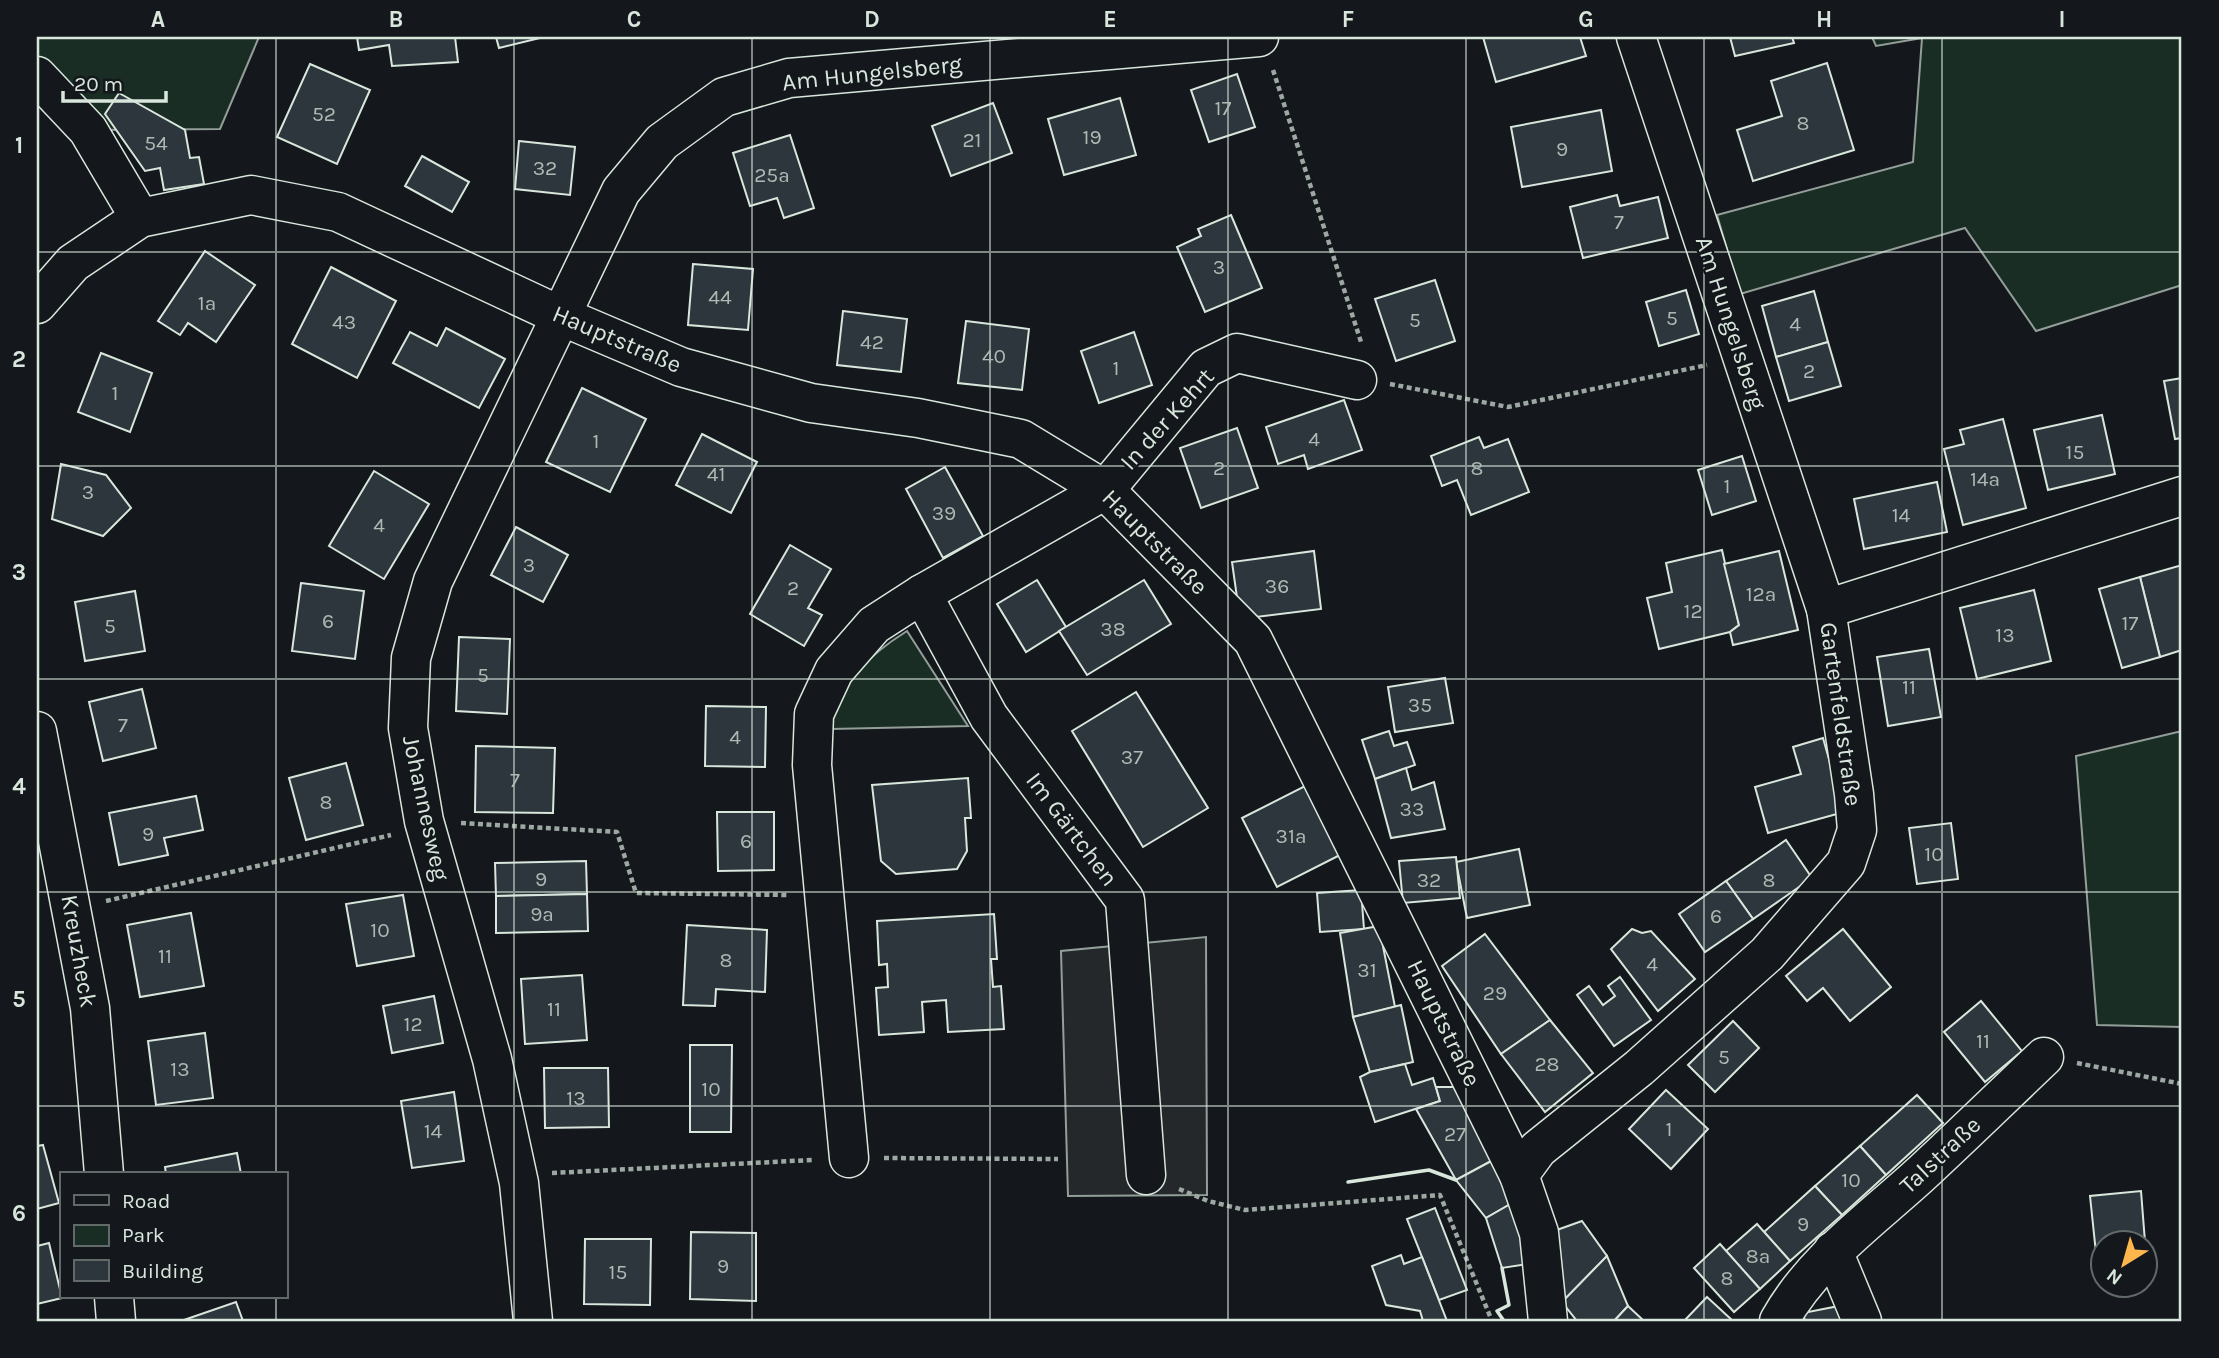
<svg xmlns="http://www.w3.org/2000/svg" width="2219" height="1358" font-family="Karla,sans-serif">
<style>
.green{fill:#1a2d24;stroke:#939e99;stroke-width:2}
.parking{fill:#24282b;stroke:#939e99;stroke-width:2}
.building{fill:#2c363c;stroke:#d8e6dc;stroke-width:2}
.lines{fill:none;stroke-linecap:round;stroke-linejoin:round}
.minor-casing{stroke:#d8e6dc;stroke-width:41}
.path{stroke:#9da8a2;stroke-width:4.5;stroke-dasharray:5 3.5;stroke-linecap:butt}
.minor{stroke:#14181c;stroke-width:38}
.wall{stroke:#d8e6dc;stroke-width:3.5}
.grid{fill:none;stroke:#d8e6dc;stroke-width:2;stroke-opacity:0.55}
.labels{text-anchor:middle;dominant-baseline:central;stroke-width:5;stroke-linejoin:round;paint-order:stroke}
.number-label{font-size:21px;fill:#adbab4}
.street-label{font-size:24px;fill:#d8e6dc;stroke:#14181c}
.neatline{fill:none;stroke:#d8e6dc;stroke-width:2.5}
.grid-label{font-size:23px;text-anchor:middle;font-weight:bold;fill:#d8e6dc}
</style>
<rect width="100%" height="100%" fill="#14181c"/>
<g class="green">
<polygon points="37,37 259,37 220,129 96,130 37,67"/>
<polygon points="1872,37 2182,37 2182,285 2036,331 1965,228 1740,294 1717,215 1913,162 1922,38 1876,46"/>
<path d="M907,631L968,726L831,729C838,684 870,654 907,631Z"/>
<polygon points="2182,731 2182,1027 2097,1025 2076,756"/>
</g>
<polygon class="parking" points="1206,937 1207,1195 1068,1196 1061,951"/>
<g class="building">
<polygon points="357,37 455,37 458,62 392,66 389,45 359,50"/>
<polygon points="496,37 544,37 499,48"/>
<polygon points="1483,37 1580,37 1586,56 1496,82"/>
<polygon points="1730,37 1792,37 1794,43 1735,56"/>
<polygon points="1827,63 1854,150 1753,181 1737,130 1782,116 1771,81"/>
<polygon points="310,64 370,90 337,164 277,137"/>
<polygon points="1237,74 1255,127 1209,142 1191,90"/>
<polygon points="119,93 185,130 190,158 199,157 204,184 164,190 160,168 145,171 105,114"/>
<polygon points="1120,98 1136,155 1064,175 1048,119"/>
<polygon points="993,103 1012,153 951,176 932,126"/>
<polygon points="1601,110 1612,171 1522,187 1511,127"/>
<polygon points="790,135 814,208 784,218 777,198 750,206 733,153"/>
<polygon points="519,141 575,147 570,195 515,189"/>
<polygon points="422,156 469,182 452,212 405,186"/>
<polygon points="1617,195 1620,206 1658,197 1668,238 1583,258 1570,207"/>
<polygon points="1231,215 1262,288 1205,312 1177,247 1201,236 1198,229"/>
<polygon points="205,251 255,285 216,342 188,323 180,335 158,321"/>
<polygon points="693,264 753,269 748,330 688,325"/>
<polygon points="331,267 396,301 357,378 292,344"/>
<polygon points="1435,280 1455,341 1396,361 1375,299"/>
<polygon points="1686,290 1699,334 1659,346 1646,302"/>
<polygon points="1814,291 1828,342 1776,357 1762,306"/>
<polygon points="843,311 907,319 901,372 837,365"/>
<polygon points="966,321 1029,329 1022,390 958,383"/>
<polygon points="446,328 505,359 479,408 393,363 410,332 437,346"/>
<polygon points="1134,332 1152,385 1099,403 1081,351"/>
<polygon points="1828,342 1841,386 1789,401 1776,357"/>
<polygon points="101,353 152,373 130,432 78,412"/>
<polygon points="2182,378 2182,438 2175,439 2164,381"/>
<polygon points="582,388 646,419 610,492 546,462"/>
<polygon points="1344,400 1362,450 1308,469 1304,455 1278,464 1266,427"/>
<polygon points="2102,415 2115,474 2048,490 2034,430"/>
<polygon points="2003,419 2026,508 1963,525 1944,449 1964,444 1960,430"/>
<polygon points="1237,428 1258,488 1201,508 1180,448"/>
<polygon points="702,434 757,462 731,513 676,485"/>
<polygon points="1479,437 1484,448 1508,439 1529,492 1471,515 1457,480 1442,486 1431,456"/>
<polygon points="1742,456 1756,501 1712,515 1698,470"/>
<polygon points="61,464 106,475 131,508 103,536 52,519"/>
<polygon points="945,467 983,536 943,558 906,489"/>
<polygon points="374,471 429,504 384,579 329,546"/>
<polygon points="1937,482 1947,532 1864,549 1854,499"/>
<polygon points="516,527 568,555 543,602 491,575"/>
<polygon points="790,545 831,569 808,608 822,615 804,646 750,614"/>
<polygon points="1722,550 1739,625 1730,632 1659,649 1647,598 1672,592 1666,563"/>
<polygon points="1314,551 1321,609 1240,619 1232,562"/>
<polygon points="1779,551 1798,630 1733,645 1730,632 1739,625 1724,564"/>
<polygon points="2182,565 2182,650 2160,657 2140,577"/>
<polygon points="2140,577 2160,657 2122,668 2099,589"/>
<polygon points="1037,580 1066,627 1026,652 997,604"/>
<polygon points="1144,580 1171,624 1087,675 1059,631"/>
<polygon points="301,583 364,591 355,659 292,651"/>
<polygon points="2034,590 2051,661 1977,679 1960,608"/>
<polygon points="135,591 145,651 85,661 75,602"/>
<polygon points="459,637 510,639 507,714 456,711"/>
<polygon points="1929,649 1941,717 1888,726 1877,657"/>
<polygon points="1445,678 1453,723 1395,732 1388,687"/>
<polygon points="142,689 156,748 103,761 89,702"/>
<polygon points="1136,692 1208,808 1143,847 1072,731"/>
<polygon points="706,706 766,707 765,767 705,766"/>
<polygon points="1389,731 1394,746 1407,742 1415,765 1375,779 1362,740"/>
<polygon points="1823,738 1844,812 1768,833 1755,787 1801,774 1793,747"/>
<polygon points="476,746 555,748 553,813 475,812"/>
<polygon points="346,763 363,825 306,840 289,778"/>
<polygon points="1406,768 1412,790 1434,782 1445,829 1391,838 1375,779"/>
<polygon points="968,778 971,818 965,818 967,851 957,869 896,874 881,861 872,785"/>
<polygon points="1305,786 1340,855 1277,887 1242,818"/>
<polygon points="196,796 203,830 164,838 168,855 119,865 109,813"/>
<polygon points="717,812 774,812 774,870 718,871"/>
<polygon points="1951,823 1958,879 1917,884 1909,828"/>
<polygon points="1786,840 1812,878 1753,919 1726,881"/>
<polygon points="1519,849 1530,905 1467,918 1456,862"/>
<polygon points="1456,857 1460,898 1403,903 1399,861"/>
<polygon points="586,861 587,894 496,896 495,863"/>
<polygon points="1726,881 1753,919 1705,952 1679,914"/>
<polygon points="1361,890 1364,929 1320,932 1317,893"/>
<polygon points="587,894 588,931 496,933 496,896"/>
<polygon points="403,895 414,956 357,966 346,904"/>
<polygon points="191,913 204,986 140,997 127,925"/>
<polygon points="994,914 997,959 991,959 993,987 1001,986 1004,1029 948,1032 946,1000 922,1002 924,1032 879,1035 876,988 888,987 887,964 879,965 877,921"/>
<polygon points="687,925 767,930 765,992 716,989 715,1006 683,1005"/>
<polygon points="1379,926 1395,1007 1353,1017 1340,933"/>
<polygon points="1632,929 1642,933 1651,931 1695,979 1658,1011 1611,949"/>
<polygon points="1843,929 1891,987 1850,1021 1823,988 1807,1001 1786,976"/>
<polygon points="1485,934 1550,1020 1501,1054 1442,966"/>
<polygon points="582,975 587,1040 525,1044 521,979"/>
<polygon points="1620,977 1651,1020 1614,1046 1577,995 1589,986 1603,1005 1615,996 1608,986"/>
<polygon points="434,996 443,1043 392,1053 383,1006"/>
<polygon points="1981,1001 2022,1051 1985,1082 1944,1032"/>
<polygon points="1401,1005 1413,1062 1370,1072 1353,1017"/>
<polygon points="1550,1020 1593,1073 1545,1112 1501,1054"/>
<polygon points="1733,1021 1759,1048 1715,1092 1688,1065"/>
<polygon points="205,1033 213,1098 156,1105 148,1041"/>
<polygon points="690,1045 732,1045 731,1132 690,1132"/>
<polygon points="1405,1064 1412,1085 1433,1078 1440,1101 1375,1122 1360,1077 1370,1072"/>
<polygon points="544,1068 608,1068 609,1127 545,1128"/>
<polygon points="1436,1087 1455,1087 1495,1159 1456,1180 1416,1109 1440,1101"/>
<polygon points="1666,1090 1708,1129 1671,1169 1629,1129"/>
<polygon points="454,1092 464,1161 412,1168 401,1101"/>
<polygon points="1917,1095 1943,1123 1886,1175 1860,1146"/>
<polygon points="43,1145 59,1203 37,1209 37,1146"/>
<polygon points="1860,1146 1886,1175 1842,1215 1815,1186"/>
<polygon points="237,1153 241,1174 166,1174 165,1167"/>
<polygon points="1495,1159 1514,1202 1486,1218 1456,1180"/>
<polygon points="1815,1186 1842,1215 1790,1261 1764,1232"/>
<polygon points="2141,1191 2145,1242 2104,1242 2104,1253 2096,1253 2090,1196"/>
<polygon points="1514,1202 1534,1263 1502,1268 1486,1218"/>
<polygon points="1435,1208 1467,1290 1439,1300 1407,1219"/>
<polygon points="1582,1221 1607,1256 1562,1302 1554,1231"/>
<polygon points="1757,1224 1790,1261 1760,1289 1726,1251"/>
<polygon points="691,1232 756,1233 756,1301 690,1299"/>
<polygon points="585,1239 651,1239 650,1305 584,1304"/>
<polygon points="49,1243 62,1298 37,1304 37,1246"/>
<polygon points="1720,1244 1760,1289 1734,1312 1694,1268"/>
<polygon points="1401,1255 1404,1264 1422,1257 1447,1321 1423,1321 1420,1311 1386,1305 1372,1266"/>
<polygon points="1607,1256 1628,1306 1614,1321 1577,1321 1562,1302"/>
<polygon points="1707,1297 1733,1321 1684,1321"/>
<polygon points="236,1302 243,1321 181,1321"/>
<polygon points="1854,1303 1857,1321 1805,1321 1803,1313"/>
<polygon points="1628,1306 1644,1321 1614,1321"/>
</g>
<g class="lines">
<defs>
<g id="minor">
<polyline points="1636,37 1826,609"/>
<polyline points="37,76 88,130 140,218"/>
<polyline points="37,304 73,263 140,218 251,195 338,212 561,316 681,367 811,403 918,418 1021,439 1105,490 1253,640 1519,1175 1539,1233 1548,1321"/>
<polyline points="922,594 989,717 1125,900 1146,1175"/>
<polyline points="37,731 90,1008 104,1174"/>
<polyline points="849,1158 812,765 814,714 834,671 874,625 922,594 1105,490 1206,368 1237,353 1357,380"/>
<polyline points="1519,1175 1538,1149 1639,1068 1767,954 1846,863 1857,830 1854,794 1826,609 2182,496"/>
<polyline points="1833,1251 1862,1321"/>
<polyline points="114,1297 116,1321"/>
<polyline points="533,1321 519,1183 492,1059 424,821 408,728 411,658 433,581 621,191 662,142 724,97 789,78 1259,37"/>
<path d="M1779,1321C1813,1260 1872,1219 1923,1172C1964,1134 2004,1095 2044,1057"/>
</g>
</defs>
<use href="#minor" class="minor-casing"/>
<g class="path">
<polyline points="1273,70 1362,345"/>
<polyline points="1390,384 1508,407 1707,365"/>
<polyline points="461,823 617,832 636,893 788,895"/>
<polyline points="106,901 391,835"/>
<polyline points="2077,1063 2182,1084"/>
<polyline points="884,1158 1058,1159"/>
<polyline points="552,1173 812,1160"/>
<polyline points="1179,1189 1208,1201 1245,1210 1440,1195 1492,1321"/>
</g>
<use href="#minor" class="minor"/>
<g class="wall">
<polyline points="1348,1182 1429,1170 1456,1180"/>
<polyline points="1502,1268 1509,1305 1497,1311 1504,1321"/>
</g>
</g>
<path class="grid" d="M276,37V1174M514,37V1321M752,37V1321M990,37V1321M1228,37V1321M1466,37V1321M1704,37V1321M1942,37V1321M37,252H2182M37,466H2182M37,679H2182M37,892H2182M37,1106H2182M276,1297V1321"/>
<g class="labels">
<g class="number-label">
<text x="1223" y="108">17</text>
<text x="324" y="114">52</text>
<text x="1803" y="123">8</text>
<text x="1092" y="137">19</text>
<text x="972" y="140">21</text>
<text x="156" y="143">54</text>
<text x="1562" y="149">9</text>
<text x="545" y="168">32</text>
<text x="772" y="175">25a</text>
<text x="1619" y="222">7</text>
<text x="1219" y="267">3</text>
<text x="720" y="297">44</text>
<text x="207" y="303">1a</text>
<text x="1672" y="318">5</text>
<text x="1415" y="320">5</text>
<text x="344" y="322">43</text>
<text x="1795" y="324">4</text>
<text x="872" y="342">42</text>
<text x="994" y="356">40</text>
<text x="1116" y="368">1</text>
<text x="1809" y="371">2</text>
<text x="115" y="393">1</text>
<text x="1314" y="439">4</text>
<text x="596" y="441">1</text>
<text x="2075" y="452">15</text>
<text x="1219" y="468">2</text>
<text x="1477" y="468">8</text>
<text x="716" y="474">41</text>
<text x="1985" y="479">14a</text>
<text x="1727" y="486">1</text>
<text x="88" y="492">3</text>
<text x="944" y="513">39</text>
<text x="1901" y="515">14</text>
<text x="379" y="525">4</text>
<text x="529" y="565">3</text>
<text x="1277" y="586">36</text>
<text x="793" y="588">2</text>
<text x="1761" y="594">12a</text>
<text x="1693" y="611">12</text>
<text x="328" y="621">6</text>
<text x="2130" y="623">17</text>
<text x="110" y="626">5</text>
<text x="1113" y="629">38</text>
<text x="2005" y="635">13</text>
<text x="483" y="675">5</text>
<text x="1909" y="687">11</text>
<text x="1420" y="705">35</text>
<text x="123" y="725">7</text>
<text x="735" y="737">4</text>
<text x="1132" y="757">37</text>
<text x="515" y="780">7</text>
<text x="326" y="802">8</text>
<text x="1412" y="809">33</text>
<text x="148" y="834">9</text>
<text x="1291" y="836">31a</text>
<text x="746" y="841">6</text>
<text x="1934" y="854">10</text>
<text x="541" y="879">9</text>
<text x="1429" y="880">32</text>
<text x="1769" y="880">8</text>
<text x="542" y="914">9a</text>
<text x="1716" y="916">6</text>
<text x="380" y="930">10</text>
<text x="165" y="956">11</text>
<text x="726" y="960">8</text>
<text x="1652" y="964">4</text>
<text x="1367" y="970">31</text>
<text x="1495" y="993">29</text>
<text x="554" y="1009">11</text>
<text x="413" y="1024">12</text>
<text x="1983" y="1041">11</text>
<text x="1724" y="1057">5</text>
<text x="1547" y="1064">28</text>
<text x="180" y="1069">13</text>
<text x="711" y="1089">10</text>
<text x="576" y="1098">13</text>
<text x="1669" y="1129">1</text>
<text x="433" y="1131">14</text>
<text x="1455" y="1134">27</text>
<text x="1851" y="1180">10</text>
<text x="1803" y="1224">9</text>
<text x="1758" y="1256">8a</text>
<text x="723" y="1266">9</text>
<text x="618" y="1272">15</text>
<text x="1727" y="1278">8</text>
</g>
<g class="street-label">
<text transform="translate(872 73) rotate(-6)">Am Hungelsberg</text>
<text transform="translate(1731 323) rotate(72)">Am Hungelsberg</text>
<text transform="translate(617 339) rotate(23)">Hauptstraße</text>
<text transform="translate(1167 419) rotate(-48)">In der Kehrt</text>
<text transform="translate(1155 542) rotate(45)">Hauptstraße</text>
<text transform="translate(1841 714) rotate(82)">Gartenfeldstraße</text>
<text transform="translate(426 808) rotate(78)">Johannesweg</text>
<text transform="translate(1072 829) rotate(53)">Im Gärtchen</text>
<text transform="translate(79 951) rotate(80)">Kreuzheck</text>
<text transform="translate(1444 1023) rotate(64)">Hauptstraße</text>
<text transform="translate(1940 1155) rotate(-43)">Talstraße</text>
</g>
</g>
<rect width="2219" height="1358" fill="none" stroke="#14181c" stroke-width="77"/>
<rect x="60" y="1172" width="228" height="126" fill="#14181c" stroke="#626a69" stroke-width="2"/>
<rect x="74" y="1195" width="35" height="10" fill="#14181c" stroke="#626a69" stroke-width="2"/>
<text x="122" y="1208" font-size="21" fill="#d8e6dc">Road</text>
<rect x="74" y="1225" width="35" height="21" fill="#1a2d24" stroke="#626a69" stroke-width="2"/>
<text x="122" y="1242" font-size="21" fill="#d8e6dc">Park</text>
<rect x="74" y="1260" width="35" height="21" fill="#2c363c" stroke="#626a69" stroke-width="2"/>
<text x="122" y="1278" font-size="21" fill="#d8e6dc">Building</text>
<g transform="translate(2124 1264) rotate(217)"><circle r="33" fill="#14181c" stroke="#626a69" stroke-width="2"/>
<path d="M0-5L12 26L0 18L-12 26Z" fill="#ffb74d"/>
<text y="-10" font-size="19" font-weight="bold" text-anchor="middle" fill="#d8e6dc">N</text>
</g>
<path d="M63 91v10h103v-10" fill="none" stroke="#d8e6dc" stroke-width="3.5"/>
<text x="74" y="91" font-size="21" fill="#d8e6dc" stroke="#14181c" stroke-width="5" paint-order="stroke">20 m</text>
<rect x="38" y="38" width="2142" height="1282" class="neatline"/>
<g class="grid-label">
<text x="158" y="27">A</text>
<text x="396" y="27">B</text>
<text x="634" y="27">C</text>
<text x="872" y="27">D</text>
<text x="1110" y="27">E</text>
<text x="1348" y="27">F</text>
<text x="1586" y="27">G</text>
<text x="1824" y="27">H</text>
<text x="2062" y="27">I</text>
<text x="19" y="153">1</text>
<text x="19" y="367">2</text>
<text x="19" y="580">3</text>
<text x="19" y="794">4</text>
<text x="19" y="1007">5</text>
<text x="19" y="1221">6</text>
</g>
</svg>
